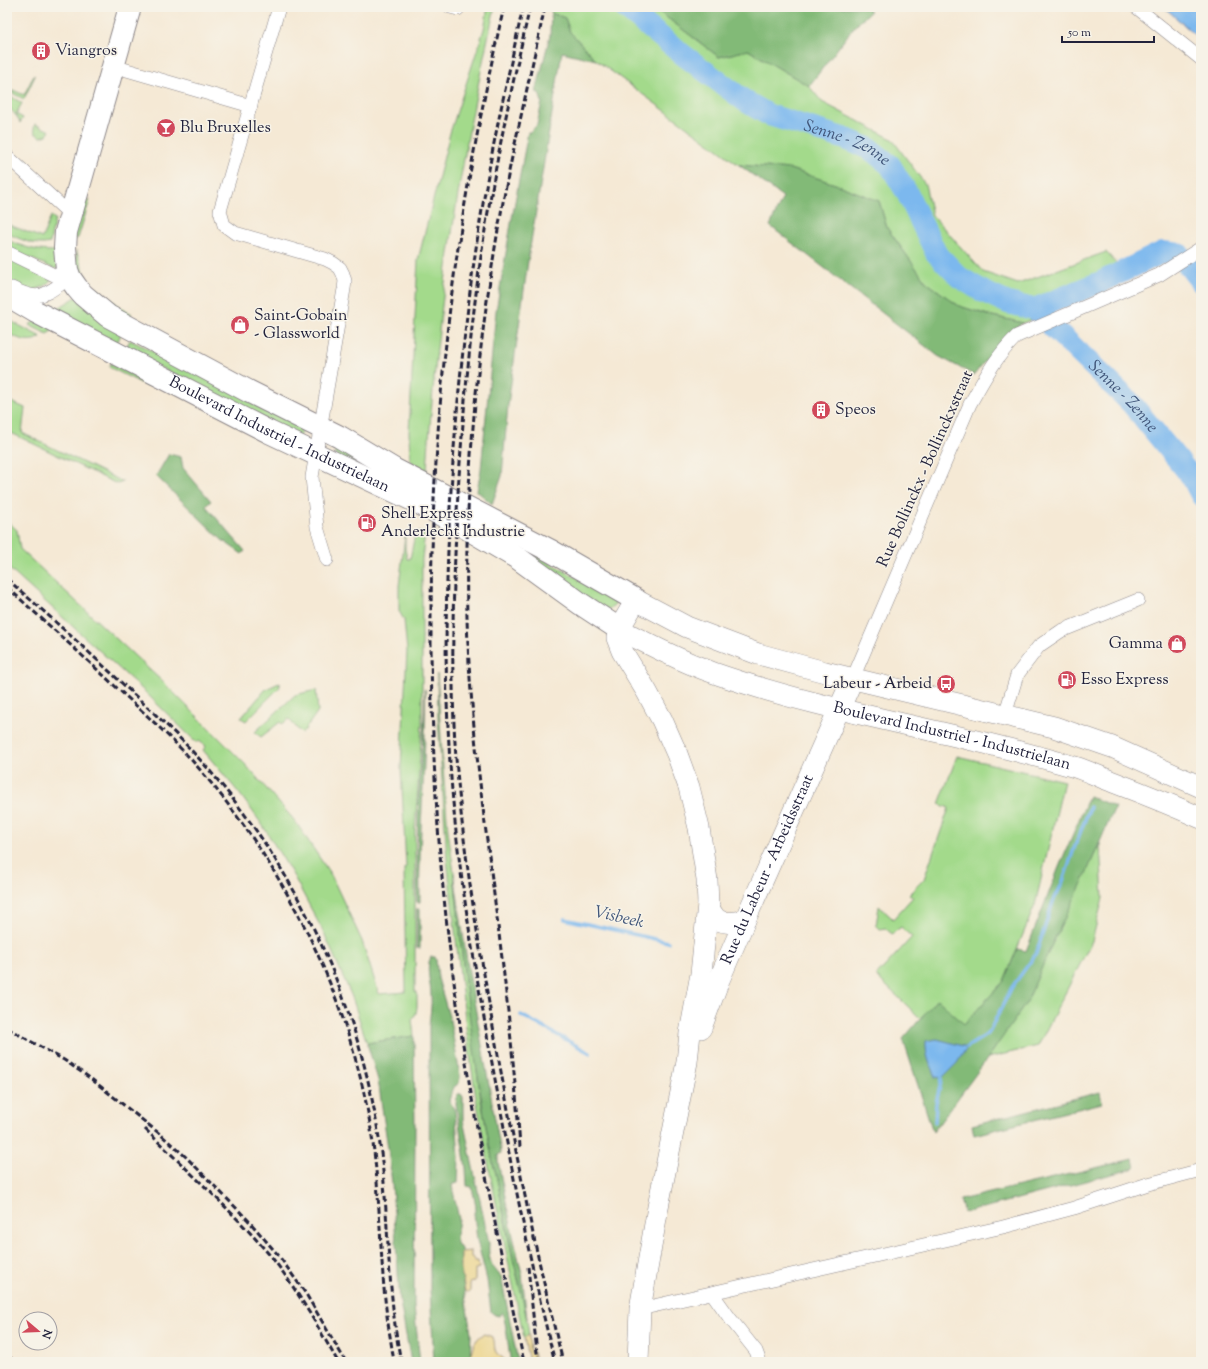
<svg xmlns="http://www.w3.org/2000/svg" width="1208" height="1369" font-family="'Sorts Mill Goudy',serif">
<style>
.green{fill:#a3da8b;stroke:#627e63}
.forest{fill:#82ba77;stroke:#526e59}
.sand{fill:#eeda9e;stroke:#887e6c}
.water{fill:#7bb8ee;stroke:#4e6d94}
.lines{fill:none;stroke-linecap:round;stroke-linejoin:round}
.stream{stroke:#7bb8ee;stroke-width:3.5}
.river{stroke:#7bb8ee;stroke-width:22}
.street-casing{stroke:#8c8688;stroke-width:14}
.primary-casing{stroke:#8c8688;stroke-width:22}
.highway-casing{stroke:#8c8688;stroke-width:24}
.street{stroke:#fff;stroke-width:13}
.primary{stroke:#fff;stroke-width:21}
.highway{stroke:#fff;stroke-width:22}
.rail{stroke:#22223b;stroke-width:3;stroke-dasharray:6 3;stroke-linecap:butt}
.labels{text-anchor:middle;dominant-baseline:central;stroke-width:3;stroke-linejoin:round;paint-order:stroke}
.poi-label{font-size:16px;fill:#22223b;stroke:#f7f3e8;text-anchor:start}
.street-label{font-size:16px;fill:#22223b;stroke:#f7f3e8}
.water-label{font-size:17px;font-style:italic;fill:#41567a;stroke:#f7f3e8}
</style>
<rect width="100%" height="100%" fill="#f7f3e8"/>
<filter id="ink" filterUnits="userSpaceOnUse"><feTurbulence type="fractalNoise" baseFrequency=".025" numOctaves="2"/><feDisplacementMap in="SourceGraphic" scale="8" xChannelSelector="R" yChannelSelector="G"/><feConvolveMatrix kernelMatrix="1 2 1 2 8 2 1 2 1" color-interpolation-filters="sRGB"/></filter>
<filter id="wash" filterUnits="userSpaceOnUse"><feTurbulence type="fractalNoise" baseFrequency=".012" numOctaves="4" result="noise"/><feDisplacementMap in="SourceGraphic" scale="16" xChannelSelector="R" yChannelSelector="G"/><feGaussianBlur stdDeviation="0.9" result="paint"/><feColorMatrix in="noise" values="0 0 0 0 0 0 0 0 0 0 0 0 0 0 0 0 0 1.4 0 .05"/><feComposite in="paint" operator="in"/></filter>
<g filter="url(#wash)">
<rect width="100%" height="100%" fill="#f5e9d5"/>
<g class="green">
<path d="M488,7H495C460,159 436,315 427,471L410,461L409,432L418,260L450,133L484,29Z"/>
<polygon points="553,7 653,7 719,57 748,50 809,86 822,102 892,139 925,184 932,215 983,272 1018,284 1106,252 1130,278 1082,301 1023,323 988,315 959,306 926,282 887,228 879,201 835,184 790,169 739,165 596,60 570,32 565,18 551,13"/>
<polygon points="34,75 35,76 24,99 12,93 13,90 24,95"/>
<path d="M8,96H10L22,103L16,114L23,118L20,123C17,112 5,110 8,96Z"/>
<polygon points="35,124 50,131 47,135 41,137 35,133 34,128"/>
<polygon points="90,199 78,238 71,239 80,204"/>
<path d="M51,216L55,219L50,243C35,247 20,239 7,233V224L42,238Z"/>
<path d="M7,240C26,248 36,251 56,251L58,267L55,269L7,248Z"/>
<polygon points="76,250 86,277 84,280 76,273"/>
<polygon points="7,257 52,279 45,286 32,291 23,288 7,281"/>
<polygon points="96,288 119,306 132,314 127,316 90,292"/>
<polygon points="76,297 121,334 118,341 113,343 52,312"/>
<path d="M7,319L41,337C30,344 18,339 7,333Z"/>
<polygon points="37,320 55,329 47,334 29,325"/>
<polygon points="130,340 300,424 302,432 299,436 129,352 127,346"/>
<polygon points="111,363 129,373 137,371 155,381 147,386 109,367"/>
<polygon points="7,400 25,408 22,433 123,482 117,484 7,431"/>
<polygon points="340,448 616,599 615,604 609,609 604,608 335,455 335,451"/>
<polygon points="7,521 17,530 20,549 165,684 244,763 295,821 331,875 362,941 379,994 406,992 404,868 406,867 401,768 407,651 404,620 399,611 399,586 405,536 405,548 407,559 410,559 415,534 418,532 425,533 422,559 422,724 415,830 415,992 417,992 417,1007 416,1013 412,1020 414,1036 367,1043 352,997 324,933 293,875 263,826 253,812 239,793 203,750 206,746 199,741 197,743 144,691 7,567"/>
<path d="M437,674L442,755L448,831L454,873L463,965L481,1101L493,1164L496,1174C502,1202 506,1231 513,1259C519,1284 526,1309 529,1335L524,1338L491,1178L476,1098L466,1027L447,859L438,716Z"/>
<polygon points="279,683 280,687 246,721 241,718 266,689"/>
<polygon points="316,690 318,711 304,731 301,733 289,719 282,724 280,722 261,737 255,732 295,695"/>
<polygon points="957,756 1064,781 1035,905 1004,981 964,1024 924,1014 920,1018 876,976 912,937 901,927 892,934 885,928 880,929 876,925 879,906 893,919 913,897 909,894 924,879 949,808 939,804"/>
<polygon points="1100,843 1103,898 1092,941 1038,1046 988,1058 993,1051 1053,942"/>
</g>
<g class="forest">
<polygon points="653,7 864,7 871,11 854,27 809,86 748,50 719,57"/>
<polygon points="551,13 565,18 570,32 596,60 562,52 529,254 508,405 502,476 492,504 477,491 481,469 496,311 512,218 528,132 530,132 537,125 542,102 539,93 536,92 550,35"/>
<polygon points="739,165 790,169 835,184 879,201 887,228 926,282 959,306 988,315 1023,323 1007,333 974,375 938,356 770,226 783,197"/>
<polygon points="169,454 181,457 183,468 211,501 206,506 245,551 242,554 222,540 156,476"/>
<path d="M425,689C427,760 418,831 420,902H417C417,866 417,829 419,792C421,758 425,723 425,689Z"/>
<polygon points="1089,796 1115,807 1082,883 1053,942 1027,1002 993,1051 933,1132 903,1039 937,999 964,1024 1004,981 1017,949 1026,951 1059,867"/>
<path d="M454,873L467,961L501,1153L498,1155V1162L513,1236L522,1274L527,1319L519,1282L513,1259L496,1174L493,1164C474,1068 463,971 454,873Z"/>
<rect x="417" y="909" width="3" height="39"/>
<path d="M431,957H435L436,960L438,978L450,1020L460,1075L459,1083L454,1087L449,1100L455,1111L457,1131L459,1157L458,1183L453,1184L452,1186L459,1219L458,1226L456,1234L457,1243L461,1249V1270L471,1334L470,1362H434L430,1289L429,1025C430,1015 432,1005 431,995C431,984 425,968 431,957Z"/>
<polygon points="414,1036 415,1128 414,1307 420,1362 411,1362 400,1302 392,1184 388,1148 378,1080 367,1043"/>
<polygon points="1100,1092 1102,1103 974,1135 972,1125"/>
<path d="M457,1094H461L463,1097V1120L489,1243C488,1257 490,1266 501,1276L518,1362H511C507,1346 508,1328 502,1312L499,1316L495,1315L491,1312L487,1280L477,1240L474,1213L476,1207L472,1187L467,1186L466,1168L456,1104Z"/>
<polygon points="1133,1159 1135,1168 964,1213 960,1200"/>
</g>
<g class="sand">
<polygon points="471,1251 471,1257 473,1258 475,1261 478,1261 479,1268 475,1269 475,1280 474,1282 470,1283 470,1291 468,1293 465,1291 461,1270 461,1252"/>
<path d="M484,1334L493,1337C495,1342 494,1345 495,1350C497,1356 504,1357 506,1362H470C470,1352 474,1339 484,1334Z"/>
<polygon points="529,1335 530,1352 533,1352 535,1362 529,1362 524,1338"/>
</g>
<g class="water">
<polygon points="1164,7 1201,7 1201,40"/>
<path d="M937,1039L967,1047L957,1063L942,1078L935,1077C930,1065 925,1054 926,1041Z"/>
</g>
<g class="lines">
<g class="stream">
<polyline points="565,919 668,942"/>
<polyline points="521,1015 590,1053"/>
<polyline points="967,1047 988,1034 1012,987 1036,954 1053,902 1062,884 1075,846 1090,807"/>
<polyline points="935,1122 936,1103 942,1078"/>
</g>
<g class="river">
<path id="s1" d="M624,7L682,54L745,101L769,115L846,139L870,149L890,165L907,193L936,253L959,277L984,292L1008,303L1034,309L1131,403L1192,477L1201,495"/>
<polyline points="1034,309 1101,282 1163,252 1179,254 1201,282"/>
</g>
</g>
</g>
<g filter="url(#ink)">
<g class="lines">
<defs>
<g id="street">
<polyline points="279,7 220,211 224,225 235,233 325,259 333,263 340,268 343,274 345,281 344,289 312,477 317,527 327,560"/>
<polyline points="450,7 458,9"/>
<polyline points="1136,7 1201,59"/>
<polyline points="113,66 251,106"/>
<polyline points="7,156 70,214"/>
<polyline points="7,252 56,276 70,278"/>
<path d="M12,288C42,303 44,294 70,278"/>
<path d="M853,678L970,404C984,379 996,356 1017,336L1159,275L1201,248"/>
<polyline points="1005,715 1017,675 1039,646 1061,631 1138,600"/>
<polyline points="712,1293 729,1317 756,1351 760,1362"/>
<polyline points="640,1309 1003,1227 1074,1208 1148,1184 1201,1170"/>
</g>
<g id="primary">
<path id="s2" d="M619,629C650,645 681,661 714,673C831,714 956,731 1075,767C1088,771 1100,777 1113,782C1142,793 1172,805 1201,818"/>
<path d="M708,904C710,908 711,913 714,916C720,925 735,923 745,920"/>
<path id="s3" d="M701,1028L719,980L745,920L853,678"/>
<polyline points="638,1362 640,1309 658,1207 687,1062 690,1033 701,974 708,904 707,880 699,828 689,787 677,754 662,720 647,692 622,651 617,638 619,629 636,600 687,627 758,654 825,672 1054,727 1112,747 1201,787"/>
</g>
<g id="highway">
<polyline points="130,7 66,232 65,248 67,270 70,278 77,288 83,295 108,316 248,391 340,437 395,470 551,551 636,600"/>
<path id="s4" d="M7,295L36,312L269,432L413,500L468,529L519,559L581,604L619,629"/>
</g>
</defs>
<use href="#street" class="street-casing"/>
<use href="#primary" class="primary-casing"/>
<use href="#highway" class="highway-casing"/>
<use href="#street" class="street"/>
<use href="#primary" class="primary"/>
<use href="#highway" class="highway"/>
<g class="rail">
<path d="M504,7C480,112 460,218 448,325C428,500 426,678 440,854C454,1025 488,1194 524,1362"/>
<path d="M523,7C511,63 498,119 488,175C469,280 458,385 451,490C446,575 444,660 449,745C454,848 472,950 490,1052C509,1156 529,1260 555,1362"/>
<path d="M530,7C513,81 497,155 485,230C472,311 465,394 459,476C454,559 451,642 454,724C459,830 477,934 495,1038C514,1147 536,1255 563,1362"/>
<path d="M7,579C47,614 87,650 126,687C148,708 171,728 192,751C287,853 352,983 376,1120C387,1179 386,1239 392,1298C394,1320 397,1341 401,1362"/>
<path d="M7,587C44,621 81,654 117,688C141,710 164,731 186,754C279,856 344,983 369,1118C380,1178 379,1239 385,1299C387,1320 391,1341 394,1362"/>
<polyline points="7,1028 64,1060 90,1078 160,1134 186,1157 248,1220 279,1256 306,1294 346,1362"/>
<path d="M145,1129C188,1171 234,1212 273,1259C298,1291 318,1327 338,1362"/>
<path d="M520,1147C515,1076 508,1005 499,934C486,829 470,724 467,618C464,470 480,316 509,171C521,116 533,61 545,7"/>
<polyline points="528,1267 538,1362"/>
<polyline points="7,1355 15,1362"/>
</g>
</g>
</g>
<defs>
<symbol id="building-disc" viewBox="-11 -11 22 22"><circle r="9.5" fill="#d1495b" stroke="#f7f3e8"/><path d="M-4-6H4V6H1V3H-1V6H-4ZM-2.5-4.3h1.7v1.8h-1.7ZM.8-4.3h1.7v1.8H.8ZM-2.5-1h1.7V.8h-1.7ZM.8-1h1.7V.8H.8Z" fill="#fff"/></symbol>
<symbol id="bar-disc" viewBox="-11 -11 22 22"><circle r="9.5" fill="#d1495b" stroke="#f7f3e8"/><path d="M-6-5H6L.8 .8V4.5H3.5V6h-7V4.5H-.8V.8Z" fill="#fff"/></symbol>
<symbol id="shop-disc" viewBox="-11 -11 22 22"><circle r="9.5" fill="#d1495b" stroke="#f7f3e8"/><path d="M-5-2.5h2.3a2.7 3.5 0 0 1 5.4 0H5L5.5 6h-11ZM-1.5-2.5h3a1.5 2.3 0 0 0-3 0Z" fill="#fff"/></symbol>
<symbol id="fuel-disc" viewBox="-11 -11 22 22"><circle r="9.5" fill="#d1495b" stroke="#f7f3e8"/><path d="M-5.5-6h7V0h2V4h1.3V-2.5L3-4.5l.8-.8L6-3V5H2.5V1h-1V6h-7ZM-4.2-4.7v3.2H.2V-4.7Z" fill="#fff"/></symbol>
<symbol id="bus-disc" viewBox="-11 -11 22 22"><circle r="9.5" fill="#d1495b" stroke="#f7f3e8"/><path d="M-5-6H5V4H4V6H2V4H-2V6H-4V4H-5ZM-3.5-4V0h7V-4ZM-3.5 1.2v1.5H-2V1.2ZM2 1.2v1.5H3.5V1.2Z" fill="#fff"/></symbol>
</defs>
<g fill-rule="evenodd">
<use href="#building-disc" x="30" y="40" width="22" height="22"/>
<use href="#bar-disc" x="155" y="117" width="22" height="22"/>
<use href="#shop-disc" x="229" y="314" width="22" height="22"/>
<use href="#building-disc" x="810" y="399" width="22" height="22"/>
<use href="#fuel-disc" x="356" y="512" width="22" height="22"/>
<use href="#shop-disc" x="1166" y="633" width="22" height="22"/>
<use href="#fuel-disc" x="1056" y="669" width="22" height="22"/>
<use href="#bus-disc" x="935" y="673" width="22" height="22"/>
</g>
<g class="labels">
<g class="poi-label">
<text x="55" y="51">Viangros</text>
<text x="180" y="128">Blu Bruxelles</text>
<text x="254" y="316">Saint-Gobain<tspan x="254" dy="18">- Glassworld</tspan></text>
<text x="835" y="410">Speos</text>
<text x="381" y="514">Shell Express<tspan x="381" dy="18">Anderlecht Industrie</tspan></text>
<text x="1163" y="644" text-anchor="end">Gamma</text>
<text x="1081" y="680">Esso Express</text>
<text x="932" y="684" text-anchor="end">Labeur - Arbeid</text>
</g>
<g class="street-label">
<text stroke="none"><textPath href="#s4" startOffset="306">Boulevard Industriel - Industrielaan</textPath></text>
<text transform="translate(926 469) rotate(-66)">Rue Bollinckx - Bollinckxstraat</text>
<text stroke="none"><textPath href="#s2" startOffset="351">Boulevard Industriel - Industrielaan</textPath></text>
<text stroke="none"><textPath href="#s3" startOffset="172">Rue du Labeur - Arbeidsstraat</textPath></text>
</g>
<g class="water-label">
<text stroke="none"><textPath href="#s1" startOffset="264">Senne - Zenne</textPath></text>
<text stroke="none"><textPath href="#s1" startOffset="653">Senne - Zenne</textPath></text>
<text transform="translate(619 918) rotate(13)">Visbeek</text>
</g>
</g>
<rect width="1208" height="1369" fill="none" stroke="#f7f3e8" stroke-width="24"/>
<g transform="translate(38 1331) rotate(109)"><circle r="19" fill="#f7f3e8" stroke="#a29fa3"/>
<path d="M0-3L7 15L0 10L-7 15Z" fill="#d1495b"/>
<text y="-6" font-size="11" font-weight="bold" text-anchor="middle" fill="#22223b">N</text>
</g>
<path d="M1062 36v6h92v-6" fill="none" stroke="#22223b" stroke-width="2"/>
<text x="1068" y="36" font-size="12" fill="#22223b" stroke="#f7f3e8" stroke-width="3" paint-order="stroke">50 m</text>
</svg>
